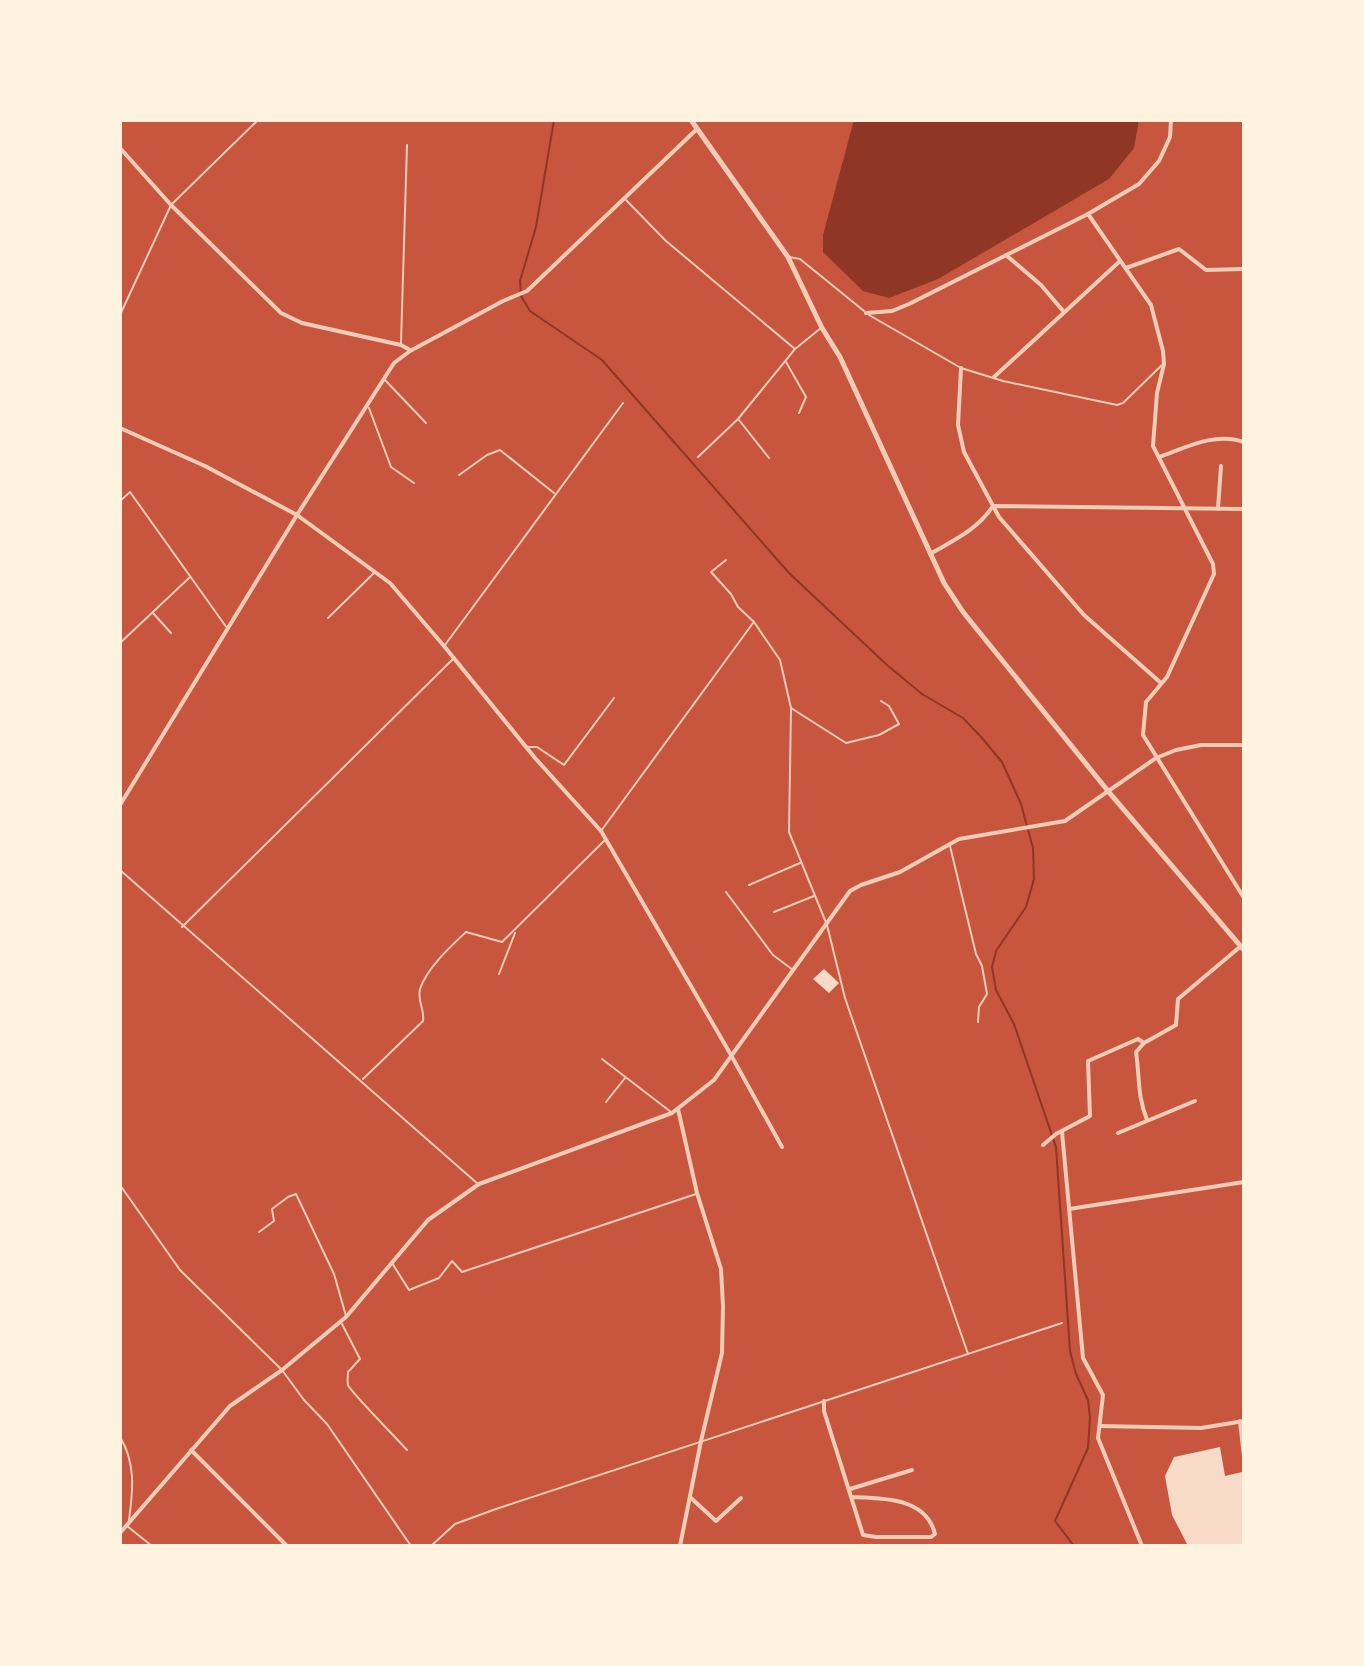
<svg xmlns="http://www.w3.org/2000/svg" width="1364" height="1666" font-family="'Sofia Sans Condensed',sans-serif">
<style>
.water{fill:#8f3625}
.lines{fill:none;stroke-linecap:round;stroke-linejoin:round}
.stream{stroke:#8f3625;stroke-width:2}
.building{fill:#f7dbc8}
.service{stroke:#f1ccb7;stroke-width:2}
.minor{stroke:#f1ccb7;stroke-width:4}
.tertiary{stroke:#f1ccb7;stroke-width:5}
</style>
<rect width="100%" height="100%" fill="#c8553d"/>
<polygon class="water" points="854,120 1139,120 1134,148 1109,179 938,279 889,298 863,291 823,252 823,235"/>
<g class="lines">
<polyline class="stream" points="554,120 536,227 520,281 521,296 530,311 602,360 789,573 887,665 922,694 963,718 982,738 1002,762 1021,804 1033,848 1034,879 1026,907 996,951 992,967 996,990 1014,1024 1056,1147 1070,1351 1076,1374 1088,1400 1090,1418 1088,1448 1055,1521 1074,1546"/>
</g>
<g class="building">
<polygon points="824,969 839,983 829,993 813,979"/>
<polygon points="1220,1447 1225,1476 1242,1472 1244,1546 1188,1546 1172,1515 1165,1476 1174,1457"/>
</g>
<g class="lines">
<g class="service">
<polyline points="625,199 666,241 795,349"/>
<polyline points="789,257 800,259 864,311"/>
<polyline points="120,315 171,205 258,120"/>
<polyline points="869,315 961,368 1003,381 1117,405 1123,403 1163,364"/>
<polyline points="401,343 407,145"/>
<polyline points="786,362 806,397 799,413"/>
<polyline points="385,380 426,423"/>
<polyline points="369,408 391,467 414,483"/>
<polyline points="739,420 769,458"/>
<polyline points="698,457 738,419 795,349 821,328"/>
<polyline points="459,475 487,455 500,450 554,493"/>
<polyline points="120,501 130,492 227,628"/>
<polyline points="726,560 711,572 731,594 738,607 754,622 780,660 791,708 846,743 879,735 899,724 889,706 881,701"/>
<polyline points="153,613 171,633"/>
<polyline points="328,618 374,573"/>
<polyline points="120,643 189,578"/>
<polyline points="445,645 623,403"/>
<polyline points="791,708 789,832 827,925 845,998 968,1354"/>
<polyline points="526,747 537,747 564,765 614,698"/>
<polyline points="601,831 753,623"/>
<polyline points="950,846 976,954 982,966 987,994 979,1007 978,1022"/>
<polyline points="120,870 478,1184"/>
<polyline points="749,885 800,863"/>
<polyline points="726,892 773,955 793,970"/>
<polyline points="774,912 814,896"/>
<polyline points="182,927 453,659"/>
<polyline points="499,974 515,933"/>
<polyline points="602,1059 671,1112"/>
<path d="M363,1079L423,1021C425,1010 417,1001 420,989C427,968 450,947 466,932L502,942L605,840"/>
<polyline points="606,1102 625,1078"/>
<polyline points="120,1185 180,1270 282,1370 304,1400 327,1424 411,1546"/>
<polyline points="259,1232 274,1221 272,1209 288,1197 296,1194 334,1274 346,1316"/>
<polyline points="392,1263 409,1290 439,1278 452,1261 462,1272 696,1194"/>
<path d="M342,1324L360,1359L348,1372C348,1376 347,1381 348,1385C349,1390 399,1441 407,1450"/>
<path d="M120,1437C136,1463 133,1490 129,1520"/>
<polyline points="127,1526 152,1546"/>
<polyline points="431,1546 455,1524 496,1509 1062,1323"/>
</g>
<g class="minor">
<polyline points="120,148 171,205 281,313 302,323 401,345 410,350"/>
<polyline points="1088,214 1151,305 1163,351 1164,364 1157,393 1153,446 1213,564 1214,574 1167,677 1146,702 1143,735 1244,898"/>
<polyline points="1006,255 1041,285 1064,312"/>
<polyline points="1126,268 1179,249 1206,270 1244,269"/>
<polyline points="866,313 892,311 909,304 1088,214 1139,184 1159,161 1170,137 1171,120"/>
<polyline points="961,368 958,425 964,452 999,517 1084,615 1161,683"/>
<polyline points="994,377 1120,261"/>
<polyline points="120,428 205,466 297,515 390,583 444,646 535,758 601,831 731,1055 782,1147"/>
<path d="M1159,457C1187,447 1215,432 1244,442"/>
<polyline points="1218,509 1221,466"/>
<path d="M930,554C954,540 977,530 993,506L1244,509"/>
<polyline points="120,805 297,515 394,363 410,351 503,301 527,291 697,129"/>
<path d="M1144,1043L1136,1052C1140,1079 1137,1094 1147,1120"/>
<polyline points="678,1109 697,1193 721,1269 723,1306 722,1353 701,1441 680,1546"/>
<polyline points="1062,1132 1083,1358 1103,1395 1098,1438 1142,1546"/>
<polyline points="1118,1133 1195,1101"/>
<polyline points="1043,1145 1056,1134 1090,1116 1088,1061 1138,1039 1144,1043 1176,1025 1178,999 1241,946"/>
<polyline points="1069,1209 1244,1182"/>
<path d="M824,1401V1411L863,1535L876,1537H931L935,1534C926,1497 882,1498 852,1497"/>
<polyline points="1240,1421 1244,1457"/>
<polyline points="1100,1426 1201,1428 1244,1421"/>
<polyline points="191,1450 287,1546"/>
<polyline points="850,1489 912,1470"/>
<polyline points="691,1498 716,1521 741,1498"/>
<polyline points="120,1533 230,1406 282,1370 346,1317 428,1220 479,1184 672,1113 714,1080 850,891 861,885 900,872 959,839 1065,821 1156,758 1176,750 1201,745 1244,745"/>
</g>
<polyline class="tertiary" points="691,120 788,257 822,328 840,357 944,583 963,612 1108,791 1244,950"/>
</g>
<rect width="1364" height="1666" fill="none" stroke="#fff3e0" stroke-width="244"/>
</svg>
